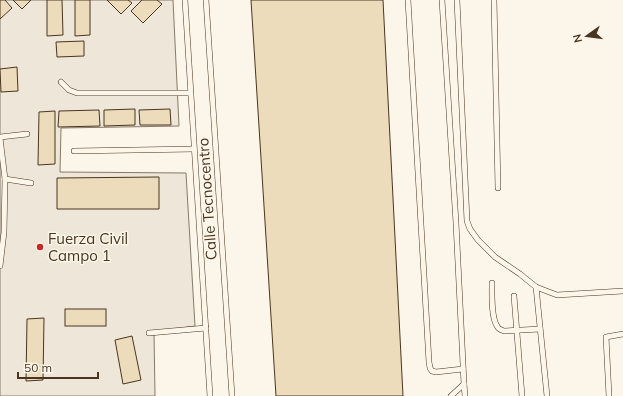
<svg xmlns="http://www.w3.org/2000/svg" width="623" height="396" font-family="Mulish,sans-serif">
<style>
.green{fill:#ede6d9;stroke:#887966}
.building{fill:#ecdcbc;stroke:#4a3520}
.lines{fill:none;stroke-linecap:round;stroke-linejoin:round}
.service-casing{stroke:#4a3520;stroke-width:6}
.service{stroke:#fbf6e9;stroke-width:5}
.poi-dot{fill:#c62828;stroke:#fbf6e9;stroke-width:1.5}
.labels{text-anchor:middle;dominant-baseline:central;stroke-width:3;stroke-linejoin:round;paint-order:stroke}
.street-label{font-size:15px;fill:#4a3520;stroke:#fbf6e9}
.poi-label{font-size:15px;fill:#4a3520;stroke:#fbf6e9;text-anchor:start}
</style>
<rect width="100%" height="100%" fill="#fbf6e9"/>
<polygon class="green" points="0,0 173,0 179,126 61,128 60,172 186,173 195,326 154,332 155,396 0,396"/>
<g class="building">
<polygon points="0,0 5,0 12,8 0,19"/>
<polygon points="13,0 31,0 22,9"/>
<polygon points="47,0 62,0 63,35 47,36"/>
<polygon points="75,0 90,0 90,35 75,36"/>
<polygon points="107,0 128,0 132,3 121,14"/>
<polygon points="142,0 157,0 162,4 143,23 131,11"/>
<polygon points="251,0 383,0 403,396 276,396"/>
<polygon points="84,41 84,56 57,57 56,42"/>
<polygon points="17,67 18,91 1,92 0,69"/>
<polygon points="135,109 135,125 104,126 104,110"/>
<polygon points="170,109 171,125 140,125 139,110"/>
<polygon points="99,110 100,126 58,127 59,111"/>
<polygon points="55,111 55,164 38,165 39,112"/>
<polygon points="159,177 159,209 57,209 57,178"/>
<rect x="65" y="309" width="41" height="17"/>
<polygon points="44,318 43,380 26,381 27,319"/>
<polygon points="132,336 141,380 123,384 115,340"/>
</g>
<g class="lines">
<defs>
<g id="service">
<polyline points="185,0 210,396"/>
<polyline points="206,0 232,396"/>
<polyline points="408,0 429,362 430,368 432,371 436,372 463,369"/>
<polyline points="442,0 456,223 464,384 451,396"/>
<polyline points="457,0 467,221 470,229 478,240 495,257 520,274 536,287 557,295 623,291"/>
<polyline points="494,0 498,188"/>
<polyline points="61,82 69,90 77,93 190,93"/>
<polyline points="0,137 27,134"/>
<polyline points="0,138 5,179 4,232 0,266"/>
<polyline points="74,151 194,149"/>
<polyline points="5,179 31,183"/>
<path d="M492,283C492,294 491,317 497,326C498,329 501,330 504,331L540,329"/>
<polyline points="536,287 547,396"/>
<polyline points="514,296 522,396"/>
<polyline points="149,333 206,328"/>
<polyline points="464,384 465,396"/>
<polyline points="609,396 606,337 623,334"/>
</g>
</defs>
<use href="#service" class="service-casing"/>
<use href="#service" class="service"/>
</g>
<circle class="poi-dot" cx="40" cy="247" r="4"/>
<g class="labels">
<g class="street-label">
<text transform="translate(207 199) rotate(-94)">Calle Tecnocentro</text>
</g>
<g class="poi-label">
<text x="48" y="238">Fuerza Civil<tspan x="48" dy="17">Campo 1</tspan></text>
</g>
</g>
<g transform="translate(587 36) rotate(256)" stroke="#fbf6e9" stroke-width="3" paint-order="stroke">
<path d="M0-3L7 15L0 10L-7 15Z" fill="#4a3520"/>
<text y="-6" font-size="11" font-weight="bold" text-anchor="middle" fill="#4a3520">N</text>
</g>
<path d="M18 372v6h80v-6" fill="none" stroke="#4a3520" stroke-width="2"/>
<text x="24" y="372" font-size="12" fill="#4a3520" stroke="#fbf6e9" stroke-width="3" paint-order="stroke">50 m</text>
</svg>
